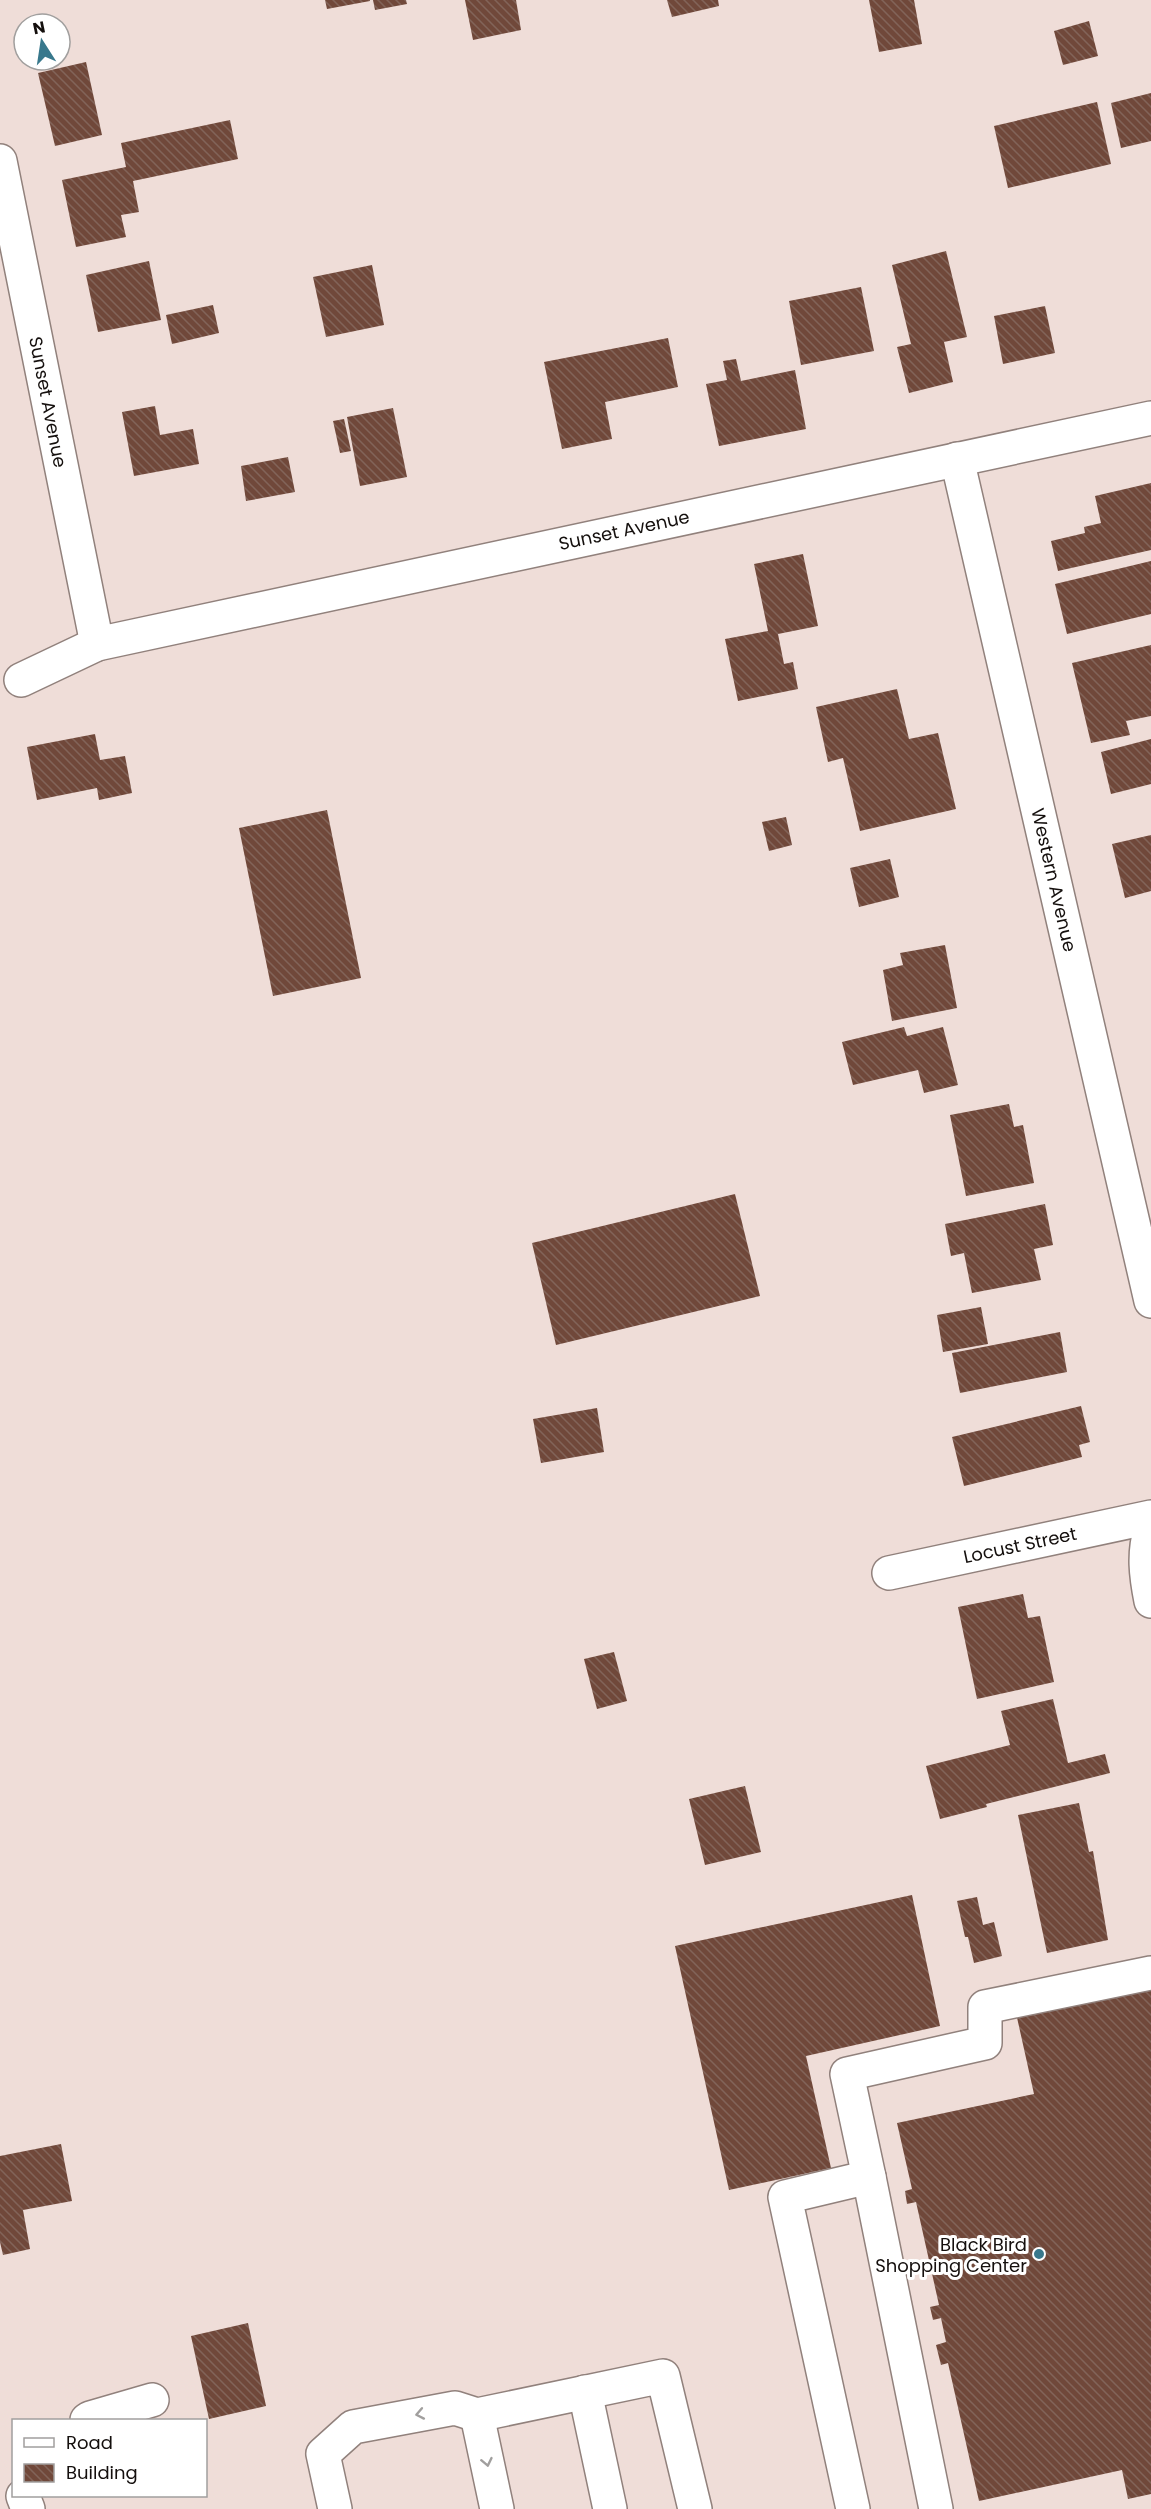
<svg xmlns="http://www.w3.org/2000/svg" width="1151" height="2509" font-family="Poppins,sans-serif">
<style>
.building{fill:url(#building-back-hatch)}
.lines{fill:none;stroke-linecap:round;stroke-linejoin:round}
.minor-casing{stroke:#91817c;stroke-width:36}
.minor{stroke:#fff;stroke-width:33}
.oneway{stroke:#a19f9e}
.poi-dot{fill:#38788c;stroke:#fff;stroke-width:2}
.labels{text-anchor:middle;dominant-baseline:central;stroke-width:6;stroke-linejoin:round;paint-order:stroke}
.street-label{font-size:18px;fill:#140f0d;stroke:#fff}
.poi-label{font-size:18px;fill:#140f0d;stroke:#fff;text-anchor:end}
</style>
<defs>
<pattern id="building-back-hatch" width="6" height="6" patternUnits="userSpaceOnUse" patternTransform="scale(1.5)"><rect width="6" height="6" fill="#70483a"/><path d="M-1 5l2 2M0 0l6 6M5-1l2 2" fill="none" stroke="#826459"/></pattern>
</defs>
<rect width="100%" height="100%" fill="#efddd8"/>
<g class="building">
<polygon points="325,0 370,0 370,1 327,9"/>
<polygon points="373,0 406,0 407,4 375,10"/>
<polygon points="465,0 516,0 521,30 473,40"/>
<polygon points="667,0 718,0 719,6 672,17"/>
<polygon points="869,0 914,0 922,44 879,52"/>
<polygon points="1089,21 1098,56 1063,65 1054,31"/>
<polygon points="86,62 102,135 55,146 38,73"/>
<polygon points="1151,93 1151,141 1121,148 1111,103"/>
<polygon points="1097,102 1111,164 1008,188 994,126"/>
<polygon points="230,120 238,159 133,181 139,212 121,215 126,237 76,247 62,180 126,167 121,143"/>
<polygon points="946,251 967,337 944,342 953,382 909,393 897,347 911,344 892,265"/>
<polygon points="149,261 161,320 98,332 86,275"/>
<polygon points="372,265 384,325 326,337 313,277"/>
<polygon points="861,287 874,351 801,365 789,301"/>
<polygon points="213,305 219,333 172,344 166,315"/>
<polygon points="1045,306 1055,353 1003,364 994,316"/>
<polygon points="668,338 678,387 605,402 612,439 562,449 544,362"/>
<polygon points="736,359 741,381 795,370 806,429 719,446 706,384 727,380 723,361"/>
<polygon points="155,406 160,435 193,429 199,464 134,476 122,412"/>
<polygon points="393,408 407,477 360,486 347,417"/>
<polygon points="344,419 351,451 340,453 333,421"/>
<polygon points="288,457 295,492 246,501 241,466"/>
<polygon points="1151,483 1151,550 1058,571 1051,541 1085,533 1084,527 1101,523 1095,496"/>
<polygon points="803,554 818,626 778,634 784,664 793,662 798,689 738,701 725,639 768,631 754,564"/>
<polygon points="1151,561 1151,614 1067,634 1055,584"/>
<polygon points="1151,645 1151,716 1126,721 1130,735 1091,743 1072,663"/>
<polygon points="897,689 909,739 938,733 956,809 860,831 843,758 828,762 816,707"/>
<polygon points="95,734 100,760 125,756 132,793 99,800 97,788 37,800 27,747"/>
<polygon points="1151,739 1151,784 1111,794 1101,752"/>
<polygon points="327,810 361,978 273,996 239,828"/>
<polygon points="786,817 792,845 769,851 762,822"/>
<polygon points="1151,835 1151,891 1125,898 1112,844"/>
<polygon points="890,859 899,897 859,907 850,868"/>
<polygon points="945,945 957,1008 892,1021 883,970 903,965 900,953"/>
<polygon points="904,1027 907,1036 943,1027 958,1085 924,1093 918,1070 853,1085 842,1042"/>
<polygon points="1009,1104 1014,1127 1023,1125 1034,1183 966,1196 950,1115"/>
<polygon points="735,1194 760,1296 556,1345 532,1243"/>
<polygon points="1045,1204 1053,1245 1034,1249 1041,1280 972,1293 964,1253 951,1256 945,1224"/>
<polygon points="981,1307 988,1344 943,1352 937,1315"/>
<polygon points="1060,1332 1067,1372 960,1393 952,1353"/>
<polygon points="1081,1406 1090,1442 1079,1445 1082,1457 964,1486 952,1437"/>
<polygon points="597,1408 604,1452 541,1463 533,1419"/>
<polygon points="1023,1594 1028,1618 1040,1616 1054,1682 977,1699 958,1607"/>
<polygon points="614,1652 627,1701 597,1709 584,1659"/>
<polygon points="1053,1699 1068,1763 1105,1754 1110,1773 986,1804 987,1807 940,1819 926,1766 1010,1745 1001,1711"/>
<polygon points="745,1786 761,1852 705,1865 689,1799"/>
<polygon points="1079,1803 1089,1852 1093,1851 1108,1940 1047,1953 1018,1815"/>
<polygon points="912,1895 940,2026 806,2056 831,2168 729,2190 675,1946"/>
<polygon points="977,1897 983,1925 994,1922 1002,1956 974,1963 968,1937 965,1937 957,1901"/>
<polygon points="1151,1985 1151,2494 1128,2499 1122,2470 979,2501 948,2363 941,2365 936,2345 946,2342 941,2318 933,2320 930,2307 939,2305 916,2202 907,2204 905,2191 912,2189 897,2123 1034,2094 1016,2013"/>
<polygon points="61,2144 72,2201 23,2210 30,2249 3,2255 0,2242 0,2156"/>
<polygon points="248,2323 266,2406 209,2419 191,2336"/>
</g>
<g class="lines">
<defs>
<g id="minor">
<polyline points="0,161 97,644"/>
<polyline points="957,459 1151,1301"/>
<polyline points="21,680 97,644 1151,418"/>
<path d="M1151,1528C1143,1553 1146,1576 1151,1601"/>
<polyline points="889,1573 1151,1517"/>
<polyline points="869,2177 936,2509"/>
<polyline points="585,2392 610,2509"/>
<polyline points="477,2415 497,2509"/>
<polyline points="87,2420 90,2418 152,2400"/>
<polyline points="23,2496 28,2509"/>
<polyline points="335,2509 323,2454 353,2427 455,2408 477,2415 663,2376 695,2509"/>
<polyline points="853,2509 785,2197 869,2177 847,2074 985,2043 985,2007 1151,1973"/>
</g>
</defs>
<use href="#minor" class="minor-casing"/>
<use href="#minor" class="minor"/>
</g>
<defs><path id="oneway-chevron" d="M-2-3.5L2.5 0L-2 3.5" fill="none" stroke-width="1.6" stroke-linecap="round" stroke-linejoin="round" transform="scale(1.5)"/></defs>
<g class="oneway">
<use href="#oneway-chevron" transform="translate(420 2414) rotate(169)"/>
<use href="#oneway-chevron" transform="translate(487 2462) rotate(78)"/>
</g>
<circle class="poi-dot" cx="1039" cy="2254" r="6"/>
<g class="labels">
<g class="street-label">
<text transform="translate(48 402) rotate(79)">Sunset Avenue</text>
<text transform="translate(624 530) rotate(-12)">Sunset Avenue</text>
<text transform="translate(1054 880) rotate(77)">Western Avenue</text>
<text transform="translate(1020 1545) rotate(-12)">Locust Street</text>
</g>
<g class="poi-label">
<text x="1027" y="2244">Black Bird<tspan x="1027" dy="21">Shopping Center</tspan></text>
</g>
</g>
<rect x="12" y="2419" width="195" height="78" fill="#ffffff" stroke="#a19f9e" stroke-width="1.5"/>
<rect x="24" y="2438" width="30" height="9" fill="#ffffff" stroke="#a19f9e" stroke-width="1.5"/>
<text x="66" y="2449" font-size="18" fill="#140f0d">Road</text>
<rect x="24" y="2464" width="30" height="18" fill="url(#building-back-hatch)" stroke="#a19f9e" stroke-width="1.5"/>
<text x="66" y="2479" font-size="18" fill="#140f0d">Building</text>
<g transform="translate(42 42) rotate(348)"><circle r="28" fill="#ffffff" stroke="#a19f9e" stroke-width="1.5"/>
<path d="M0-4.5L10 22L0 15L-10 22Z" fill="#38788c"/>
<text y="-9" font-size="16" font-weight="bold" text-anchor="middle" fill="#140f0d">N</text>
</g>
</svg>
